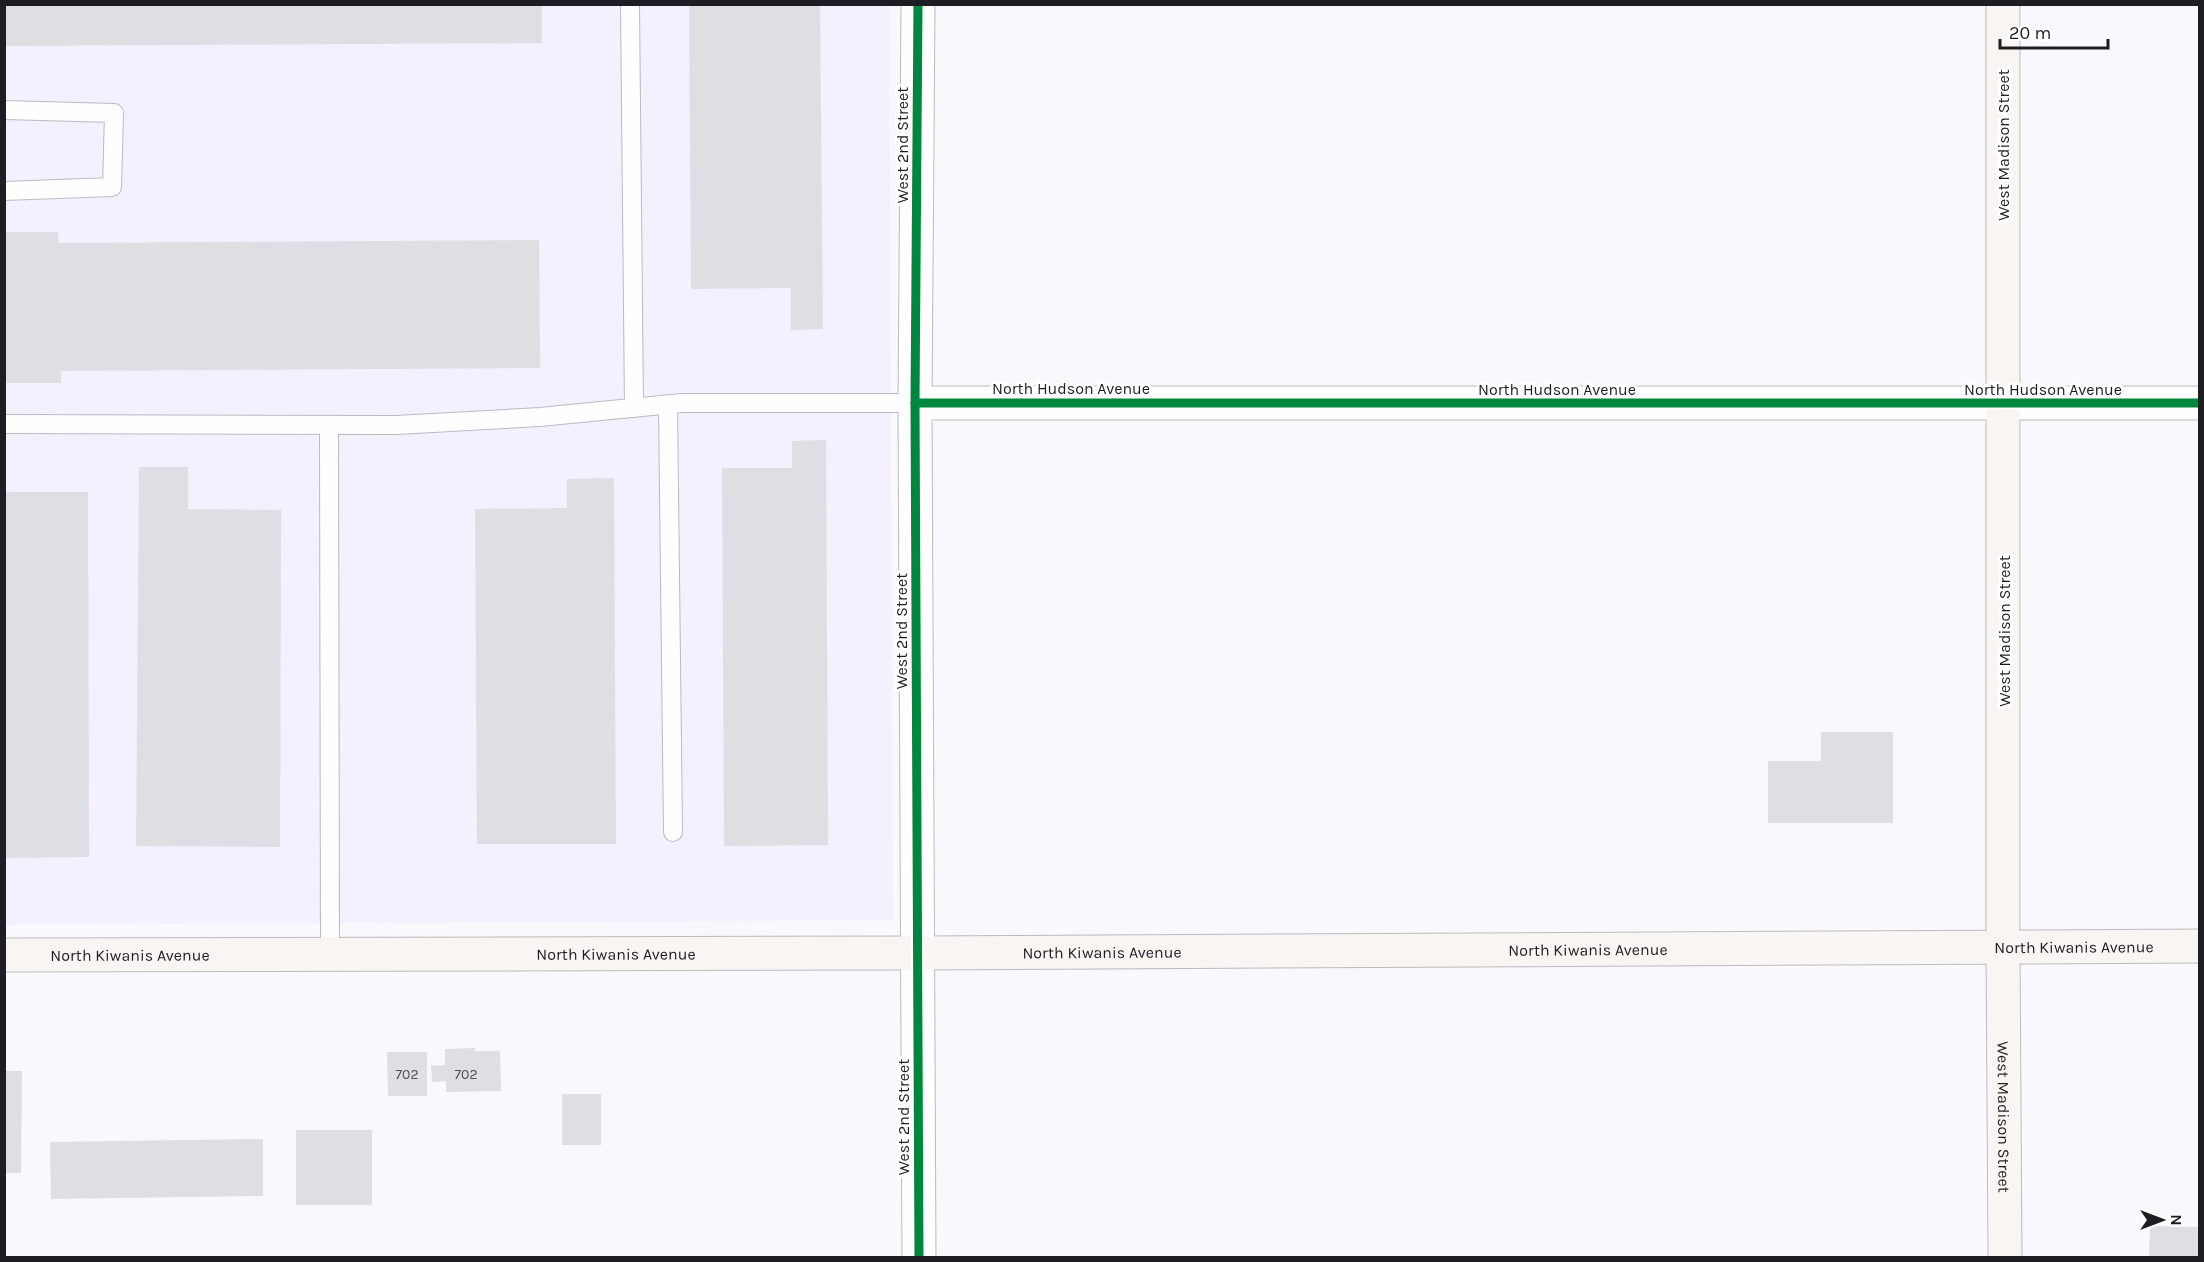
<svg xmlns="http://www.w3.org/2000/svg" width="2204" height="1262" font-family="Karla,sans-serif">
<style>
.built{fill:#f4f0fe}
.building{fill:#dedee3}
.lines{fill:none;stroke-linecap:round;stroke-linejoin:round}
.lane-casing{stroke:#bbbabf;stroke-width:20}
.street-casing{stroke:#bbbabf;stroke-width:35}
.secondary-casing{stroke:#bbbabf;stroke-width:35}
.lane{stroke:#fefeff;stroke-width:18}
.street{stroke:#fefeff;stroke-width:33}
.secondary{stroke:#f8f5f3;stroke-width:33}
.cycleway-casing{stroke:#fff;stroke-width:13}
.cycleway{stroke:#00873e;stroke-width:9}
.labels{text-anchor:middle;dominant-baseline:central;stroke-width:6;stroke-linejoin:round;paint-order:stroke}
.number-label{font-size:14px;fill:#515056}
.street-label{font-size:16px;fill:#1e1d23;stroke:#fff}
</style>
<rect width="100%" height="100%" fill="#f9f8fc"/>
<polygon class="built" points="4,5 889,5 893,920 5,925"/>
<g class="building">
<polygon points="5,4 542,4 542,43 5,46"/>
<polygon points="689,4 820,4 823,329 791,330 791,288 691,289"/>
<polygon points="5,232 58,232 58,243 539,240 540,368 61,371 61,383 6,383"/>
<polygon points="826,440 828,845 724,846 722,468 792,468 792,441"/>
<polygon points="139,467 188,467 188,509 281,510 280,847 136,846"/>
<polygon points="614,478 616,844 477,844 475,509 567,508 567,479"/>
<polygon points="4,492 88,492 89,857 4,858"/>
<polygon points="1821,732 1893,732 1893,823 1768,823 1768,761 1821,761"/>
<polygon points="475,1048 475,1051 500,1051 501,1091 446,1092 446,1081 432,1082 431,1066 445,1065 445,1049"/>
<polygon points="387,1052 427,1052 427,1096 388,1096"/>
<polygon points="4,1071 22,1071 21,1173 4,1173"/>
<rect x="562" y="1094" width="39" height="51"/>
<rect x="296" y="1130" width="76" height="75"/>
<polygon points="263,1139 263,1196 51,1199 50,1142"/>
<polygon points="2150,1226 2200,1227 2200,1258 2149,1258"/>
</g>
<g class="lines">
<defs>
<g id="lane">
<polyline points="630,4 634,408"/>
<polyline points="4,110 114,113 112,187 4,191"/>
<polyline points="668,405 673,832"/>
<polyline points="4,424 396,425 540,417 682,403 915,403"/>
<polyline points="329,425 330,954"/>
</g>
<g id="street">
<polyline points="918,4 915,403 919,1258"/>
<polyline points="915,403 2200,403"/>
</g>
<g id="secondary">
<path id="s1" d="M2003,4V948L2005,1258"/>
<path id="s2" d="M4,955L918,953L2200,946"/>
</g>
</defs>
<use href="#lane" class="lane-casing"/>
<use href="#street" class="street-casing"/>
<use href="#secondary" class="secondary-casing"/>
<use href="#lane" class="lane"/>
<use href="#street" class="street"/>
<use href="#secondary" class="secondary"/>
<defs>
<g id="cycleway">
<polyline points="918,4 915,403 919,1258"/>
<polyline points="915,403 2200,403"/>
</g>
</defs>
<use href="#cycleway" class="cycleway-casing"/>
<use href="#cycleway" class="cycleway"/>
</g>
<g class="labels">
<g class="number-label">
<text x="407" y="1074">702</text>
<text x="466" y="1074">702</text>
</g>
<g class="street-label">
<text transform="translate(902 145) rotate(-90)">West 2nd Street</text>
<text transform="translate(2003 145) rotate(-90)">West Madison Street</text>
<text x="1071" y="388">North Hudson Avenue</text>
<text x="1557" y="389">North Hudson Avenue</text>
<text x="2043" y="389">North Hudson Avenue</text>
<text transform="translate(901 631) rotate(-90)">West 2nd Street</text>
<text transform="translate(2004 631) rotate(-90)">West Madison Street</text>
<text stroke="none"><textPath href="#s2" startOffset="2070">North Kiwanis Avenue</textPath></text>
<text stroke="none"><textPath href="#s2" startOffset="1584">North Kiwanis Avenue</textPath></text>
<text stroke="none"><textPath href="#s2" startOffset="1098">North Kiwanis Avenue</textPath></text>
<text stroke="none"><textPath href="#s2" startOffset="612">North Kiwanis Avenue</textPath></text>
<text stroke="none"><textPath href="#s2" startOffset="126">North Kiwanis Avenue</textPath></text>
<text transform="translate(903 1117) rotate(-90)">West 2nd Street</text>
<text stroke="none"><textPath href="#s1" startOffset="1113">West Madison Street</textPath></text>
</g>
</g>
<rect width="2204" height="1262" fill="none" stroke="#1e1d23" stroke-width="12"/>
<g transform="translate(2162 1220) rotate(90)" stroke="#ffffff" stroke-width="4.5" paint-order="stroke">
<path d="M0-4.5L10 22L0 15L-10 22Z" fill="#1e1d23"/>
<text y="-9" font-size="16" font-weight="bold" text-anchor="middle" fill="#1e1d23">N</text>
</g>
<path d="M2000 39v9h108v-9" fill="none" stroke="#1e1d23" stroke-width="3"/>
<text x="2009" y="39" font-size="18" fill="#1e1d23" stroke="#ffffff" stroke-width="4.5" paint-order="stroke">20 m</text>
</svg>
